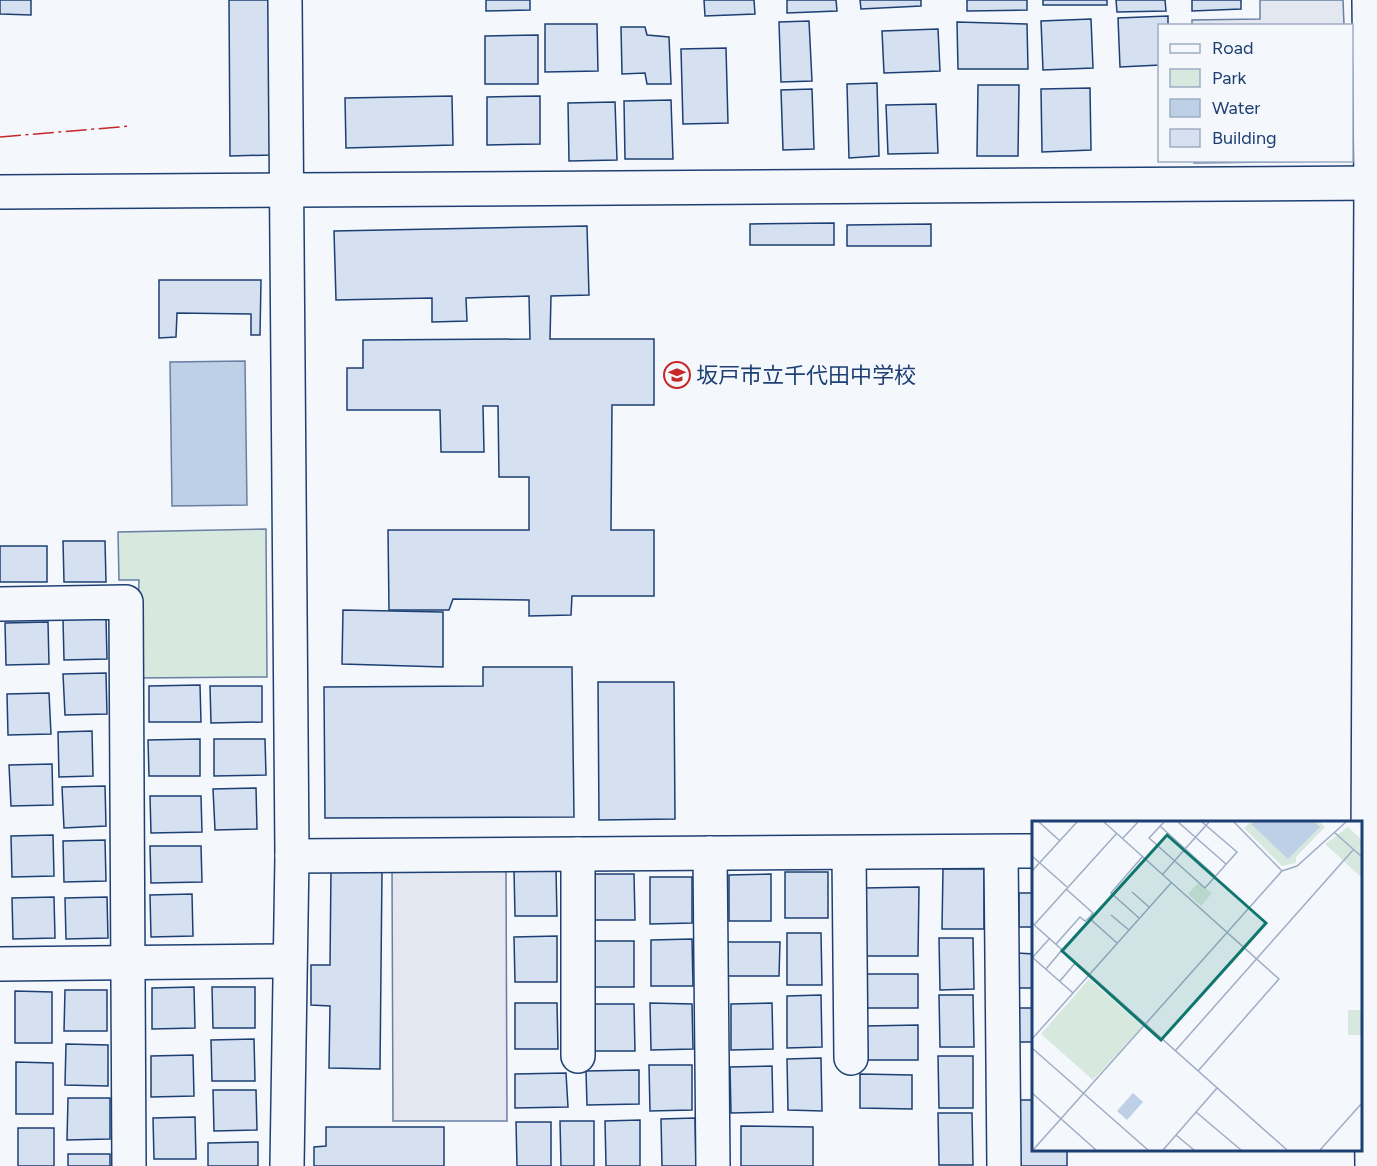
<svg xmlns="http://www.w3.org/2000/svg" width="1377" height="1166" font-family="Figtree,'Noto Sans JP',sans-serif">
<style>
.green{fill:#d7e8df;stroke:#687fa3;stroke-width:1.5}
.parking{fill:#e3e8f0;stroke:#687fa3;stroke-width:1.5}
.water{fill:#bed0e5;stroke:#687fa3;stroke-width:1.5}
.building{fill:#d5e0f0;stroke:#1d3f73;stroke-width:1.5}
.lines{fill:none;stroke-linecap:round;stroke-linejoin:round}
.street-casing{stroke:#1d3f73;stroke-width:36}
.secondary-casing{stroke:#1d3f73;stroke-width:36}
.street{stroke:#f4f7fb;stroke-width:33}
.secondary{stroke:#f4f7fb;stroke-width:33}
.power{stroke:#c62828;stroke-width:1.5;stroke-dasharray:21 4.5 3 4.5;stroke-linecap:butt}
.labels{text-anchor:middle;dominant-baseline:central;stroke-width:4.5;stroke-linejoin:round;paint-order:stroke}
.poi-label{font-size:22px;fill:#1d3f73;stroke:#f4f7fb;text-anchor:start}
.inset-road{fill:none;stroke:#9eadc5;stroke-width:1.5}
.view{fill:#0f766e;fill-opacity:0.15;stroke:#0f766e;stroke-width:3}
.inset-edge{fill:none;stroke:#1d3f73;stroke-width:3}
</style>
<rect width="100%" height="100%" fill="#f4f7fb"/>
<polygon class="green" points="266,529 267,677 136,678 139,580 119,580 118,532"/>
<g class="parking">
<polygon points="1260,0 1343,0 1344,25 1192,25 1192,20 1260,19"/>
<polygon points="1345,161 1194,163 1194,160"/>
<polygon points="392,868 506,868 507,1121 393,1121"/>
</g>
<polygon class="water" points="245,361 247,505 172,506 170,362"/>
<g class="building">
<polygon points="0,0 31,0 31,15 0,14"/>
<polygon points="229,0 270,0 271,155 230,156"/>
<polygon points="486,0 530,0 530,10 486,11"/>
<polygon points="704,0 754,0 755,14 705,16"/>
<polygon points="787,0 836,0 837,11 787,13"/>
<polygon points="860,0 921,0 921,6 861,9"/>
<polygon points="967,0 1027,0 1027,10 967,11"/>
<rect x="1043" y="0" width="64" height="5"/>
<polygon points="1116,0 1165,0 1166,11 1117,12"/>
<polygon points="1192,0 1241,0 1241,9 1192,11"/>
<polygon points="1168,16 1168,26 1160,26 1160,65 1120,67 1118,18"/>
<polygon points="1091,19 1093,68 1043,70 1041,21"/>
<polygon points="809,21 812,81 781,82 779,22"/>
<polygon points="957,22 1027,24 1028,69 958,69"/>
<polygon points="545,24 597,24 598,71 545,72"/>
<polygon points="621,27 645,27 647,35 669,37 671,84 647,84 645,73 622,74"/>
<polygon points="938,29 940,71 884,73 882,31"/>
<polygon points="538,35 538,84 485,84 485,36"/>
<polygon points="726,48 728,123 683,124 681,49"/>
<polygon points="877,83 879,156 849,158 847,84"/>
<polygon points="978,85 1019,85 1018,156 977,156"/>
<polygon points="1090,88 1091,150 1042,152 1041,89"/>
<polygon points="812,89 814,149 783,150 781,90"/>
<polygon points="452,96 453,145 346,148 345,98"/>
<polygon points="540,96 540,144 487,145 487,97"/>
<polygon points="671,100 673,159 625,159 624,101"/>
<polygon points="615,102 617,160 569,161 568,103"/>
<polygon points="936,104 938,153 888,154 886,105"/>
<polygon points="834,223 834,245 750,245 750,224"/>
<polygon points="931,224 931,246 847,246 847,225"/>
<polygon points="587,226 589,295 551,296 550,339 654,339 654,405 612,405 611,530 654,530 654,596 572,596 571,615 529,616 529,600 453,599 449,610 389,610 388,530 529,530 529,477 499,477 498,406 483,406 484,452 441,452 440,410 347,410 347,368 363,368 363,340 530,339 529,296 466,298 467,321 432,322 432,298 336,300 334,231"/>
<polygon points="159,280 261,280 260,335 251,335 251,314 177,313 176,337 159,338"/>
<polygon points="63,541 105,541 106,582 64,582"/>
<rect x="0" y="546" width="47" height="36"/>
<polygon points="343,610 443,612 443,667 342,664"/>
<polygon points="106,618 107,659 64,660 63,619"/>
<polygon points="48,622 49,664 6,665 5,623"/>
<polygon points="483,667 572,667 574,817 325,818 324,687 483,686"/>
<polygon points="106,673 107,714 65,715 63,674"/>
<polygon points="598,682 674,682 675,819 599,820"/>
<polygon points="200,685 201,722 149,722 149,686"/>
<polygon points="210,686 262,686 262,722 211,723"/>
<polygon points="49,693 51,734 8,735 7,694"/>
<polygon points="92,731 93,776 59,777 58,732"/>
<polygon points="200,739 200,776 149,776 148,740"/>
<polygon points="214,739 265,739 266,775 214,776"/>
<polygon points="52,764 53,805 11,806 9,765"/>
<polygon points="105,786 106,826 64,828 62,787"/>
<polygon points="256,788 257,829 215,830 213,789"/>
<polygon points="150,796 201,796 202,832 151,833"/>
<polygon points="53,835 54,876 12,877 11,836"/>
<polygon points="105,840 106,881 64,882 63,841"/>
<polygon points="150,846 201,846 202,882 151,883"/>
<polygon points="943,869 984,869 984,929 942,929"/>
<polygon points="331,870 382,871 380,1069 329,1068 330,1006 311,1005 311,965 330,965"/>
<polygon points="514,870 556,870 557,916 515,916"/>
<rect x="785" y="872" width="43" height="46"/>
<polygon points="592,874 634,874 635,920 592,920"/>
<polygon points="771,874 771,921 729,921 729,875"/>
<polygon points="650,877 692,877 692,923 650,924"/>
<polygon points="919,887 918,956 866,956 864,888"/>
<rect x="1019" y="893" width="15" height="34"/>
<polygon points="192,894 193,936 151,937 150,895"/>
<polygon points="54,897 55,938 13,939 12,898"/>
<polygon points="107,897 108,938 66,939 65,898"/>
<polygon points="787,933 821,933 822,985 787,985"/>
<polygon points="557,936 557,982 515,982 514,937"/>
<polygon points="939,938 973,938 974,989 940,990"/>
<polygon points="692,939 693,986 651,986 651,940"/>
<rect x="592" y="941" width="42" height="46"/>
<polygon points="727,942 780,942 779,976 728,976"/>
<polygon points="1017,953 1034,954 1034,988 1017,988"/>
<polygon points="865,974 918,974 918,1008 866,1008"/>
<polygon points="194,987 195,1028 152,1029 152,988"/>
<polygon points="212,987 255,987 255,1028 213,1028"/>
<polygon points="65,990 107,990 107,1031 64,1031"/>
<polygon points="15,991 52,992 52,1043 15,1043"/>
<polygon points="821,995 822,1047 787,1048 787,996"/>
<polygon points="939,995 973,995 974,1047 940,1047"/>
<polygon points="515,1003 557,1003 558,1049 515,1049"/>
<polygon points="650,1003 692,1004 693,1049 651,1050"/>
<polygon points="772,1003 773,1049 731,1050 731,1004"/>
<polygon points="593,1004 634,1004 635,1051 593,1051"/>
<rect x="1017" y="1008" width="17" height="34"/>
<polygon points="918,1025 918,1060 866,1060 866,1026"/>
<polygon points="254,1039 255,1081 212,1081 211,1040"/>
<polygon points="66,1044 108,1045 108,1086 65,1085"/>
<polygon points="193,1055 194,1096 151,1097 151,1056"/>
<polygon points="938,1056 973,1056 973,1108 939,1108"/>
<polygon points="821,1058 822,1111 788,1110 787,1059"/>
<polygon points="16,1062 53,1063 53,1114 16,1114"/>
<polygon points="649,1065 692,1065 692,1110 650,1111"/>
<polygon points="772,1066 773,1112 731,1113 730,1067"/>
<polygon points="639,1070 639,1104 587,1105 586,1071"/>
<polygon points="566,1073 568,1107 515,1108 515,1074"/>
<polygon points="860,1074 912,1075 912,1109 860,1108"/>
<polygon points="213,1090 256,1090 257,1130 214,1131"/>
<polygon points="68,1098 110,1098 110,1139 67,1140"/>
<polygon points="1013,1100 1034,1100 1034,1150 1067,1150 1067,1166 1016,1166"/>
<polygon points="938,1113 972,1113 973,1165 939,1165"/>
<polygon points="195,1117 196,1159 154,1159 153,1118"/>
<polygon points="695,1118 696,1166 662,1166 661,1119"/>
<polygon points="640,1120 640,1166 606,1166 605,1121"/>
<polygon points="560,1121 594,1121 594,1166 561,1166"/>
<polygon points="516,1122 551,1122 551,1166 517,1166"/>
<polygon points="741,1126 813,1127 813,1166 741,1166"/>
<polygon points="326,1127 444,1127 444,1166 314,1166 314,1147 326,1146"/>
<rect x="18" y="1128" width="36" height="38"/>
<polygon points="258,1142 258,1166 208,1166 208,1143"/>
<rect x="68" y="1154" width="42" height="12"/>
</g>
<g class="lines">
<defs>
<g id="street">
<polyline points="285,0 292,856 287,1166"/>
<polyline points="1369,0 1371,183 1368,847 1372,1166"/>
<polyline points="0,604 126,602 129,1166"/>
<polyline points="1001,852 1004,1166"/>
<polyline points="710,853 713,1166"/>
<polyline points="849,853 851,1058"/>
<polyline points="578,854 578,1056"/>
<polyline points="292,856 1034,851"/>
<polyline points="0,964 289,961"/>
</g>
<polyline id="secondary" points="0,192 1377,183"/>
</defs>
<use href="#street" class="street-casing"/>
<use href="#secondary" class="secondary-casing"/>
<use href="#street" class="street"/>
<use href="#secondary" class="secondary"/>
<polyline class="power" points="0,137 131,126"/>
</g>
<defs>
<symbol id="school-ring" viewBox="-11 -11 22 22"><circle r="9.5" fill="#f4f7fb" stroke="#c62828" stroke-width="1.5"/><path d="M0-5L7-2L0 1L-7-2ZM-4 1L0 2.5L4 1V4Q0 6-4 4Z" fill="#c62828"/></symbol>
</defs>
<g fill-rule="evenodd">
<use href="#school-ring" x="662" y="360" width="30" height="30"/>
</g>
<g class="labels">
<g class="poi-label">
<text x="696" y="375">坂戸市立千代田中学校</text>
</g>
</g>
<g transform="translate(1032 821)">
<rect width="330" height="330" fill="#f4f7fb"/>
<path d="M218,1H288L293,6L264,36V42L250,45L212,7ZM316,6L330,19V57L293,23ZM166,62L180,72L169,85L156,73ZM57,158L111,205L61,259L9,213ZM316,189H330V214H316Z" fill="#d7e8df"/>
<path d="M222,1H282L288,6L256,38L219,3ZM101,272L111,281L95,299L85,290Z" fill="#bed0e5"/>
<path class="inset-road" d="M7,1L28,20M72,1L247,158L166,250M132,1L117,17L173,67L205,31L170,1M146,1L194,43M202,1L250,50M128,5L183,55M302,11L330,36M91,17L106,1M0,35L35,66M0,50L45,1M130,54L177,1M34,68L61,92L57,97M100,71L117,86M79,94L97,109M107,97L79,72L111,35M0,102L255,329M2,104L85,12M24,123L48,96L53,100L57,97L85,122M0,136L41,172M1,136L17,118M14,148L30,129M28,160L44,141M0,218L139,62M0,227L116,329M143,230L321,29M0,272L64,329M164,291L209,329M144,314L162,329M1,329L250,50L265,45L314,1M131,329L185,267M288,329L330,282"/>
<path class="view" d="M135,14L234,102L129,219L30,130Z"/>
<rect width="330" height="330" class="inset-edge"/>
</g>
<rect x="1158" y="24" width="195" height="138" fill="#f4f7fb" stroke="#9eadc5" stroke-width="1.5"/>
<rect x="1170" y="44" width="30" height="9" fill="#f4f7fb" stroke="#9eadc5" stroke-width="1.5"/>
<text x="1212" y="54" font-size="18" fill="#1d3f73">Road</text>
<rect x="1170" y="69" width="30" height="18" fill="#d7e8df" stroke="#9eadc5" stroke-width="1.5"/>
<text x="1212" y="84" font-size="18" fill="#1d3f73">Park</text>
<rect x="1170" y="99" width="30" height="18" fill="#bed0e5" stroke="#9eadc5" stroke-width="1.5"/>
<text x="1212" y="114" font-size="18" fill="#1d3f73">Water</text>
<rect x="1170" y="129" width="30" height="18" fill="#d5e0f0" stroke="#9eadc5" stroke-width="1.5"/>
<text x="1212" y="144" font-size="18" fill="#1d3f73">Building</text>
</svg>
